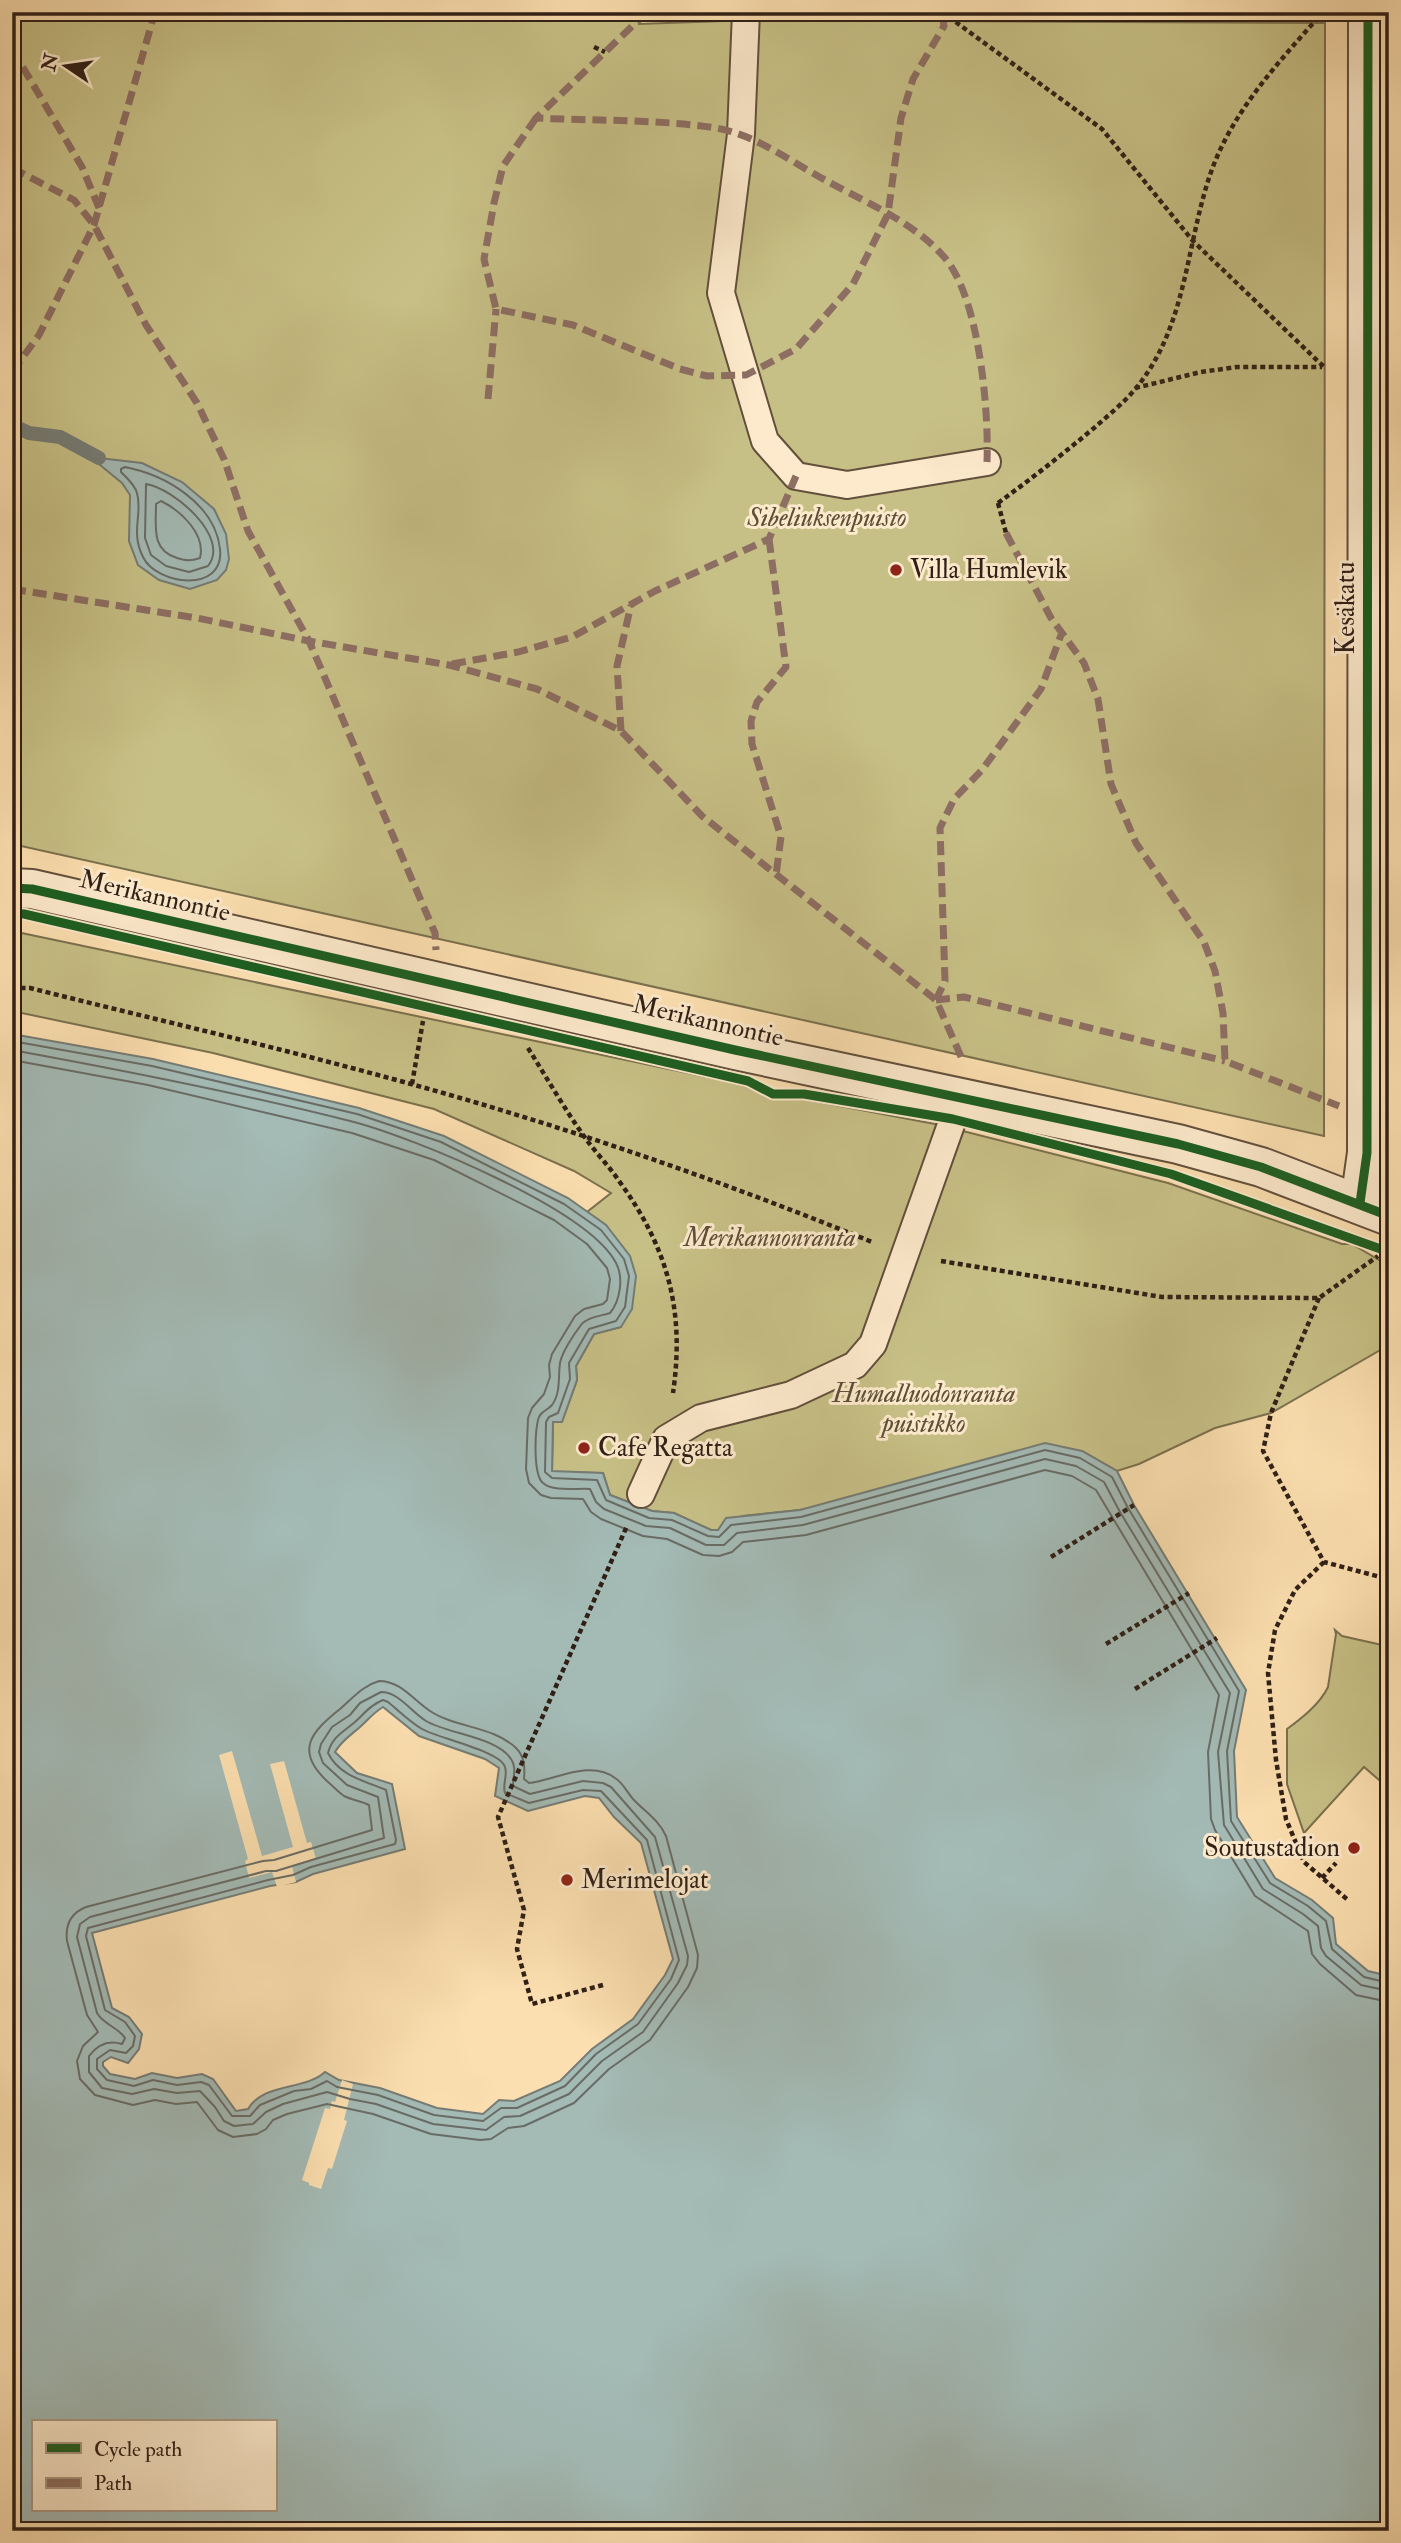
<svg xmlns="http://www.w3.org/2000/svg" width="1401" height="2543" font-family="'IM FELL Double Pica',serif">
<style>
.green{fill:#c7c086;stroke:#7b704e;stroke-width:2}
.water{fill:#a3bab5;stroke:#757c75;stroke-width:2;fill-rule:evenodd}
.pier{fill:#fcdfb0}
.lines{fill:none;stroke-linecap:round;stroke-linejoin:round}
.shore{stroke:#696c66;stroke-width:2}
.stream{stroke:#757c75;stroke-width:14}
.service-casing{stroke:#624f3c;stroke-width:30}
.minor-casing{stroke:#624f3c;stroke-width:42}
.path{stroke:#2f1f16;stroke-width:4.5;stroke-dasharray:5 3.5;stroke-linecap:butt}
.service{stroke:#fdeacc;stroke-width:26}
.minor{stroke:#fdeacc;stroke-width:38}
.quiet{stroke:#8d6e63;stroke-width:7;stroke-dasharray:14 7;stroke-linecap:butt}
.cycleway-casing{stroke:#fdeacc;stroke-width:13}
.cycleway{stroke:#1b5e20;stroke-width:9}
.poi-dot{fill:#8f2418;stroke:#fdeacc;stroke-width:2.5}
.labels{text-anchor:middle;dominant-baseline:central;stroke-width:6;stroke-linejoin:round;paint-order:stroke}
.park-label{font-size:26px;font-style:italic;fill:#5d4f38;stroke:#fdeacc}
.poi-label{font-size:26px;fill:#2f1f16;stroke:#fdeacc;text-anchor:start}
.street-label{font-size:26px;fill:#2f1f16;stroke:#fdeacc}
</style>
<rect width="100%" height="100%" fill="#fcdfb0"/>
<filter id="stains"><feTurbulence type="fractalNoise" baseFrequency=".00286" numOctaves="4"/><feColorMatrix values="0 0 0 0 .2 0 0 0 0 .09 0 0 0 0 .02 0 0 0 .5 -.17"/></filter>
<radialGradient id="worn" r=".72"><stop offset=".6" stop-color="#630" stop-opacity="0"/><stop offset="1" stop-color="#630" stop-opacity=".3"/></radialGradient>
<g class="green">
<polygon points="12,12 638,12 639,24 753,20 1325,23 1324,1136 12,844"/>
<polygon points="12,931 721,1080 746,1086 772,1099 803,1099 935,1124 1168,1183 1342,1244 1352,1244 1389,1266 1389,1345 1271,1413 1215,1428 1139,1464 1117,1471 1082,1451 800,1510 743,1516 718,1530 711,1530 674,1513 652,1511 610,1495 603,1473 552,1472 553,1421 562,1421 577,1380 576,1366 594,1334 621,1327 606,1225 587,1212 611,1193 574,1171 434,1109 213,1053 12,1011"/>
<path d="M1335,1630L1342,1636L1382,1645L1389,1644V1772L1379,1780L1364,1767L1304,1833L1287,1784V1729C1302,1718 1320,1704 1328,1687L1336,1634Z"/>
</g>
<g class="water">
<polygon points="99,458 142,463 182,482 214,509 226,534 229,559 226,570 217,580 190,589 159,580 138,565 129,541 130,495 122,483 100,465"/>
<path d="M12,1034L153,1059L359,1108L444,1136L568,1198L606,1225L630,1256L636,1276L632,1309L621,1327L594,1334L576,1366L577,1380L562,1422H553L552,1471L603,1473L610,1495L652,1511L674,1513L711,1530H718L726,1518L800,1510L1045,1443L1082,1451L1117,1471L1134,1505L1246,1690L1234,1751L1237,1817L1275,1878L1312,1900L1333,1918L1336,1944L1368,1971L1389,1976V2531H12ZM383,1707L419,1736L485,1759L499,1768L495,1796L528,1811L585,1796L599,1798L614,1817L641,1843L673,1959L665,1975L633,2019L592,2049L560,2081L514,2101L499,2100L483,2114L437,2108L380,2088L339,2080L325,2072C304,2091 264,2082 248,2109L236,2111L213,2079L202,2074L177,2078L152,2073L135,2079L110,2074L103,2066V2062L111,2057L128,2063L139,2049L142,2034L129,2017L112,2008L92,1933L270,1886L296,1882L313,1874L405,1849L392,1784L357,1773L335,1752C342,1740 350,1736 360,1727C368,1720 373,1713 383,1707ZM33,2422H275V2510H33Z"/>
</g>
<g class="pier">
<polygon points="232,1751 262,1856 293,1847 270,1764 284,1761 307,1843 311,1842 316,1859 292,1866 296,1882 277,1887 272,1872 249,1878 245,1861 248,1859 219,1755"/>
<polygon points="342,2080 353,2084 344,2120 347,2121 332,2169 328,2168 321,2189 309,2185 309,2183 302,2180 325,2108 330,2109 332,2101 335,2102"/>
</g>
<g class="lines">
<g class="shore">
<path d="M125,467C166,475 215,504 220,549C225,594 156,585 143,557C130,531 143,514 137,493C135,485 127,478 121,472V469Z"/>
<path d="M146,484C173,488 231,537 208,566L189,572L166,566L151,555L145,538Z"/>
<path d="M161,501C181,511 206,534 200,558C191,561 187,561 177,558C151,550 156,527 156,504Z"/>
<polyline points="12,1041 152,1066 357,1114 441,1142 564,1204 601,1230 624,1259 629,1276 625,1307 616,1321 589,1329 569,1363 570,1379 558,1413 549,1417 546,1422 545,1472 552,1478 597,1480 606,1500 649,1518 672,1520 708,1536 719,1537 731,1525 801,1517 1045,1450 1080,1458 1112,1477 1128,1508 1239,1691 1227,1751 1231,1821 1270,1883 1308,1906 1326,1921 1332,1949 1364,1977 1389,1983"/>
<path d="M12,1050C127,1071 241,1093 354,1122C414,1138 588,1209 616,1263C624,1278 620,1301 610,1313C601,1316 587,1317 581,1325C574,1334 562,1352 560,1363C558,1376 561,1393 552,1405C547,1411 540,1411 538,1420C535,1433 533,1475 543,1483C553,1492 577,1488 590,1489L596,1502L604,1509L646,1526L670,1528L706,1545H724L737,1533L803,1525L1045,1459L1076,1466L1104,1482L1120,1512L1230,1693L1218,1752L1224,1825L1263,1889L1303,1914L1318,1926L1321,1948L1326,1956L1361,1985L1389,1991"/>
<polyline points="12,1060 148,1085 352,1133 434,1160 554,1220 587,1244 607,1268 610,1279 607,1300 603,1304 584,1309 575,1316 552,1354 549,1365 550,1377 544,1394 532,1408 528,1418 526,1469 529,1483 541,1495 551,1498 583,1499 591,1512 601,1519 643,1536 667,1539 703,1555 719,1556 732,1552 743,1542 806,1535 1045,1470 1072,1476 1096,1490 1219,1695 1208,1752 1211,1819 1215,1830 1255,1896 1308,1931 1312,1954 1320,1964 1356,1995 1389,2002"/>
<path d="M379,1681C401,1681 413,1700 430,1711C456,1728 493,1726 516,1748C525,1757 525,1768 524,1779L529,1783C555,1780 591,1759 615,1778C623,1783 627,1792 633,1799C644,1811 659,1820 666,1836L698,1955L697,1968L688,1987L650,2040L609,2069L574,2103L524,2126L508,2128L491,2139L480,2140L431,2134L373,2114L327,2104L287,2114L273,2120L266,2129L257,2134L233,2137L218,2130L197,2102L176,2104L155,2100L133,2105L95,2095L80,2079L77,2061L83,2046L98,2032L87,2015L67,1941C65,1925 71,1913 86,1907L263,1861L274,1860L372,1830L369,1805C361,1801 352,1800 344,1796C338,1792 333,1786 328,1782C294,1751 311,1732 340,1709C353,1698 362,1686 379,1681Z"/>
<path d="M381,1692C399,1692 411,1712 426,1721C448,1734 497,1737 511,1759C517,1767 513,1777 513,1786L530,1794L583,1781L603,1783L611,1787L655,1837L688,1956L687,1965L678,1983L643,2032L602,2061L569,2094L520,2116L504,2117L486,2130L433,2124L376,2104L350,2099L327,2092L283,2104L266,2112L253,2124L234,2126L224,2121L215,2107L200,2091L177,2093L154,2089L132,2094L102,2088L89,2072V2056C98,2044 109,2040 122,2044L125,2038C118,2027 104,2025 97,2013L77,1937L80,1924L90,1917L266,1871H276L384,1838L378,1797L347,1785L323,1763L319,1752L321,1744L332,1727L350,1715L360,1703Z"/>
<path d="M383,1700L388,1702C399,1711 410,1722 422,1729C437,1738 501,1751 505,1767C508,1775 502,1785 505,1793L529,1803L583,1790L601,1791L647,1840L679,1960L671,1979L638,2024L596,2054L565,2086L517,2108H501L483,2121L434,2115L378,2095L337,2087L327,2081L311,2089L294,2091L260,2105L250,2116H232L209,2085L201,2082L177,2085L153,2080L134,2086L107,2080L97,2069V2059L110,2050L126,2053L133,2046L135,2036L125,2022L105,2010L86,1936L88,1928L268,1880L293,1875L311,1867L395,1844L396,1840L386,1790C365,1781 339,1776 328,1753C332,1737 343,1732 355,1722C364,1714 370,1705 383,1700Z"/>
</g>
<polyline class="stream" points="12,425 29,433 60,437 99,458"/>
<defs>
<g id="service">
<polyline points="746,12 741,134 721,293 765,441 796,476 847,485 987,462"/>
<polyline points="641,1494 666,1439 701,1418 791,1395 855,1365 873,1344 953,1119 956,1095"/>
</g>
<g id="minor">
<polyline points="12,888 32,889 735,1050 1178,1144 1261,1167 1389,1216"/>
<polyline points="1360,1203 1367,1153 1368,12"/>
</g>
</defs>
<use href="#service" class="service-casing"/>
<use href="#minor" class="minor-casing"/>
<g class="path">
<polyline points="942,12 1102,129 1193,241 1324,367"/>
<polyline points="594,47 605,52"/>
<polyline points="1135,388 1201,372 1237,367 1322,367"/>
<path d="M998,503C1031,479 1063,454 1094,428C1111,413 1131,397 1143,379C1186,320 1187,245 1209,178C1230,113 1279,62 1323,12"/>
<polyline points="998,503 1006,533"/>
<path d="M12,988H30C157,1020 285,1049 411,1084C567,1127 722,1181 872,1242"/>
<path d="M528,1048C547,1078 565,1110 586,1139C596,1153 609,1166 619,1181C668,1248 685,1311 673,1393"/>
<polyline points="412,1084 423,1021"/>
<polyline points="941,1261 1162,1297 1319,1298 1378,1256"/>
<polyline points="1319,1298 1271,1413 1263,1451 1324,1562 1384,1578 1389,1574"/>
<polyline points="1051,1557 1134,1505"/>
<polyline points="1324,1562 1295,1590 1275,1630 1268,1673 1276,1760 1286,1819 1304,1862 1349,1901"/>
<polyline points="1106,1644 1189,1593"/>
<polyline points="1135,1689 1217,1638"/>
<polyline points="1322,1878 1336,1863"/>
<polyline points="603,1985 532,2004 517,1949 524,1910 498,1817 627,1526"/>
</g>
<use href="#service" class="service"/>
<use href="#minor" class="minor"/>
<g class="quiet">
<path d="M647,12L536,118C594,121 659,119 716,128C756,135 790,161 825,180C865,202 914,222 945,258C979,298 989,409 987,462"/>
<polyline points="12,49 82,167 99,208"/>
<polyline points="536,118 503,166 494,203 484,259 496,309 573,325 680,369 707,376 746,375 796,349 853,284 888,214 901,118 913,79 944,26 942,12"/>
<polyline points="12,168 74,200 94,225 146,325 197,403 224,459 248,531 309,641 435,933 436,950"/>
<polyline points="12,372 39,335 94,225 155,12"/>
<polyline points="488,399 496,309"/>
<polyline points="1006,533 1051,618 1084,663 1098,699 1111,784 1136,843 1204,942 1215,971 1223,1013 1225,1061 1339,1106"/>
<polyline points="769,539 786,667 757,702 751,721 752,744 781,837 776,875"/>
<polyline points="12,589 197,618 309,641 449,665 537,689 621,731 702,816 936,1000 963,1061"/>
<polyline points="452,664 518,652 572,637 655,591 769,539 796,476"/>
<polyline points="621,731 617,666 631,605"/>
<polyline points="936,1000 945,981 940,828 954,799 982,770 1041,689 1061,635"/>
<polyline points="936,1000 964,997 1225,1061"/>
</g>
<defs>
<g id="cycleway">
<polyline points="12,888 32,889 735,1050 1178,1144 1261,1167 1389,1216"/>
<polyline points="12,913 24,914 748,1081 773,1094 804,1094 953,1119 1171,1174 1389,1252"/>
<polyline points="1360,1203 1367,1153 1368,12"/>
</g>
</defs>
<use href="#cycleway" class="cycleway-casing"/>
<use href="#cycleway" class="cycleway"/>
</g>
<g class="poi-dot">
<circle cx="896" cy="570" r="7"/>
<circle cx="584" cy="1448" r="7"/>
<circle cx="1354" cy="1848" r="7"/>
<circle cx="567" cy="1880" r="7"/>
</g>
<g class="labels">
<g class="park-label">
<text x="827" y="518">Sibeliuksenpuisto</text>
<text x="770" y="1238">Merikannonranta</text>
<text x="924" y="1394">Humalluodonranta<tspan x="924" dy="30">puistikko</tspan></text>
</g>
<g class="poi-label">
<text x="910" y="570">Villa Humlevik</text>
<text x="598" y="1448">Cafe Regatta</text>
<text x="1340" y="1848" text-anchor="end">Soutustadion</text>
<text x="581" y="1880">Merimelojat</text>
</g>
<g class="street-label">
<text transform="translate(1346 608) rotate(-90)">Kesäkatu</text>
<text transform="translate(155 896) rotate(13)">Merikannontie</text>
<text transform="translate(708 1021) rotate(13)">Merikannontie</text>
</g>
</g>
<rect width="1401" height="2543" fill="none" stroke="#fcdfb0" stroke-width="42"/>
<rect x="14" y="14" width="1373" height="2515" fill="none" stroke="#2f1f16" stroke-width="3.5"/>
<rect x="21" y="21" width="1359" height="2501" fill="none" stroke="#2f1f16" stroke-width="2"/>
<rect x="32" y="2420" width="245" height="91" fill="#fdeacc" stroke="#ab9983" stroke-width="2"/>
<rect x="46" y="2443" width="35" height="10" fill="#1b5e20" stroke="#ab9983" stroke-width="2"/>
<text x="94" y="2456" font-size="21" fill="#2f1f16">Cycle path</text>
<rect x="46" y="2478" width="35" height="10" fill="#8d6e63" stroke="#ab9983" stroke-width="2"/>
<text x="94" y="2490" font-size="21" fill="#2f1f16">Path</text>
<g transform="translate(66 66) rotate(283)" stroke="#fdeacc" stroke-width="5" paint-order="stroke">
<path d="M0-5L12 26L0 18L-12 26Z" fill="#2f1f16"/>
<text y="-10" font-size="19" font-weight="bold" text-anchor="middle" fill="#2f1f16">N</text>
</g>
<rect width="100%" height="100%" filter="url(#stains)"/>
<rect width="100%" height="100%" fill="url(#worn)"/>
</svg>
